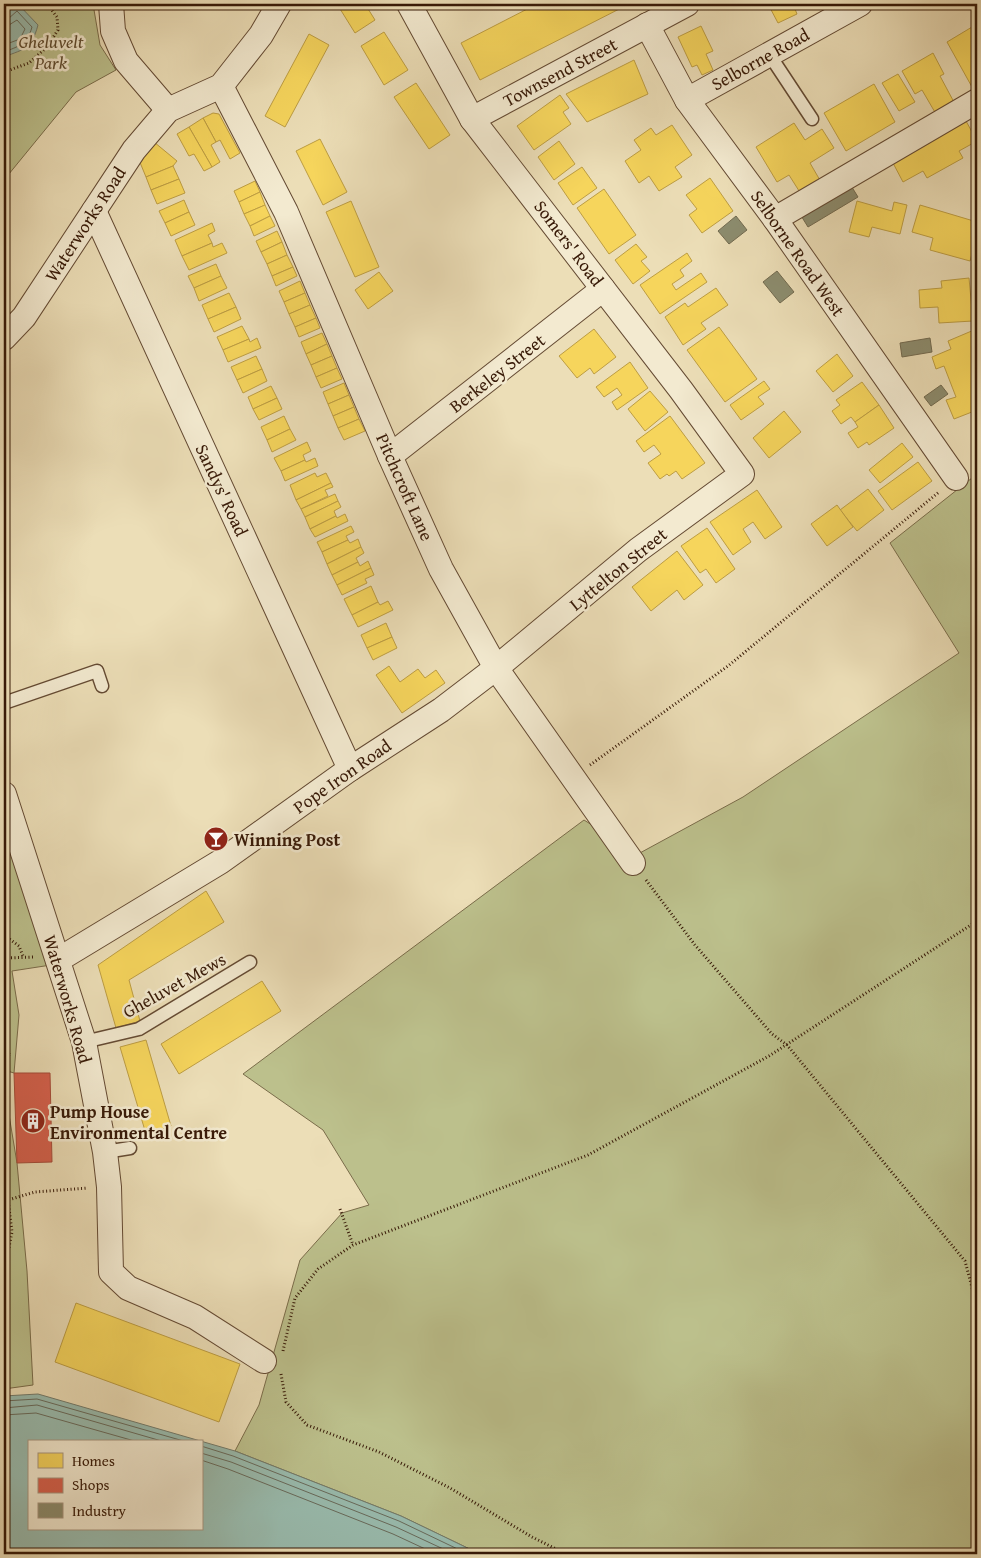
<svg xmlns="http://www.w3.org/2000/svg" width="981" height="1558" font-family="'Gentium Book Plus',serif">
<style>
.green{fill:#bcc08c;stroke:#7a6c4a}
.water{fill:#99bcaf;stroke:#727b6c;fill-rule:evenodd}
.homes{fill:#f6d55c;stroke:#bd9d42}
.shops{fill:#d6604d;stroke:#a64b38}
.industry{fill:#8c8c6e;stroke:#726a4f}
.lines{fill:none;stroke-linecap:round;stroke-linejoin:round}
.shore{stroke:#686a5b;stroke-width:1}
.service-casing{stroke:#644a33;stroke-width:15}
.minor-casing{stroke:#644a33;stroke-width:26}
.path{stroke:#371907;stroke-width:3;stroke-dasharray:1 2.5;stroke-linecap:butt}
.service{stroke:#f3ead0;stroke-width:12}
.minor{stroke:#f3ead0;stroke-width:24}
.labels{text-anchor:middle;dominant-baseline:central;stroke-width:5;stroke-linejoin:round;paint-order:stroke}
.park-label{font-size:18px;font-style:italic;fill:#5f4b2f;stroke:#f3ead0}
.street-label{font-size:18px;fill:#371907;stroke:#f3ead0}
.poi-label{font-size:18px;font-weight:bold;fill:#371907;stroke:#f3ead0;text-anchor:start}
</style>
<rect width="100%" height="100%" fill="#ecdeb7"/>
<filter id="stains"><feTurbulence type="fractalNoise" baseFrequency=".004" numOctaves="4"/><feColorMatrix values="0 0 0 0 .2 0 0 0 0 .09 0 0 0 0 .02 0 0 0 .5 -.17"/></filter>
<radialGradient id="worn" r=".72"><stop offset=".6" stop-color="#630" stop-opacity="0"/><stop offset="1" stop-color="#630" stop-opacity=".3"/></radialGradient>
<g class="green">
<polygon points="4,4 93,4 100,45 116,70 76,92 4,180"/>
<polygon points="977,474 977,1554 480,1554 401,1516 235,1451 259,1405 300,1260 342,1213 369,1205 323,1130 243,1074 584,820 638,854 743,797 959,653 890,543"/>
<polygon points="4,823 51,965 12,971 19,1015 14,1073 4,1070"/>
<polygon points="4,1085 17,1163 27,1271 33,1385 4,1389"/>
</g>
<g class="water">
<path d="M18,4L38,25C31,50 26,48 4,57V17L13,5Z"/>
<path d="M38,1394L235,1451L401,1516L480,1554H33L4,1550V1396ZM29,1442H201V1529H29Z"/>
</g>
<g class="homes">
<polygon points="337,4 365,4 375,20 355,33"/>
<polygon points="537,4 629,4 480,80 461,43"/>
<polygon points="768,4 793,4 797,14 778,23"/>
<polygon points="977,24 977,84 972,87 947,42"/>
<polygon points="701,26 713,51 706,54 713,70 702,75 697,65 692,67 678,37"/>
<polygon points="384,32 408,70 384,85 361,46"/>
<polygon points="309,34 329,45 285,127 265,116"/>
<polygon points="933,53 944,74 940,76 955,104 936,114 922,90 915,94 902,71"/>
<polygon points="634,60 648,94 587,122 566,94"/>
<polygon points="898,74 915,102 899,111 882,83"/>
<polygon points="416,83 450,135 429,149 394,97"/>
<polygon points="874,84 895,122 846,151 824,113"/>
<polygon points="560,95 569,108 563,112 571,124 534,150 517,126"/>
<polygon points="213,113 219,114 240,153 230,159 220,140 216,142 203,118"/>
<polygon points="203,118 216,142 211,145 220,162 212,167 189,127"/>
<polygon points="966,121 977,141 959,151 963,158 927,178 923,171 903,182 893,163"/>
<polygon points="794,123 805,140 822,129 834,148 810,163 821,182 801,194 789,175 777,182 756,147"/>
<polygon points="672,125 692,155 675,167 682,177 659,191 649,176 639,183 625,161 641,150 634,140 651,128 656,135"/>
<polygon points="189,127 212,167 204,171 194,154 189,156 177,134"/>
<polygon points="320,139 347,192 323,205 296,151"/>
<polygon points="559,141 575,164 554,180 538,157"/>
<polygon points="154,142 177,161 173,166 146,177 139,160"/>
<polygon points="173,166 179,179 151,190 146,177"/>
<polygon points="582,167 597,188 573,205 558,183"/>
<polygon points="710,178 733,211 702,233 689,215 697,209 686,195"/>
<polygon points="179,179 185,193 157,204 151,190"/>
<polygon points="255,181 260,192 239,202 234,191"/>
<polygon points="604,189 636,235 609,254 577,208"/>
<polygon points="260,192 265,205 244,214 239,202"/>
<polygon points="184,200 189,212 165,223 159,211"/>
<polygon points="351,201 379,267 355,277 326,212"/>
<polygon points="857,201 892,211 894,202 907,205 900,234 872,227 869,237 849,232"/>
<polygon points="265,205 270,216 250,226 244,214"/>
<polygon points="920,205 977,222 977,236 970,261 930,250 933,238 912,232"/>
<polygon points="189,212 195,225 171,236 165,223"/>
<polygon points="270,216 275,226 254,236 250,226"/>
<polygon points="212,223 215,231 208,235 212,243 182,256 175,240"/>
<polygon points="277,231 282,242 261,252 256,241"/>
<polygon points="282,242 287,255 267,264 261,252"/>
<polygon points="212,243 213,247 222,243 227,253 189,270 182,256"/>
<polygon points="636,244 647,257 641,261 650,271 633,284 615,260"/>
<polygon points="687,253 692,261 680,270 684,276 672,284 676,290 701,273 707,282 660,314 640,285"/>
<polygon points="287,255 293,267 272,276 267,264"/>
<polygon points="216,264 221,276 194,288 188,276"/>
<polygon points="293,267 297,276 276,286 272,276"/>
<polygon points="379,272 393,291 368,309 355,290"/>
<polygon points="221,276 227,288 199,301 194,288"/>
<polygon points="969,278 973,321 939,323 938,307 920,308 919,290 942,288 941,281"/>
<polygon points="300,281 305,293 284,302 279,291"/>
<polygon points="716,288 728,305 701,323 706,329 683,345 665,317 685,303 688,307"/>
<polygon points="229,293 236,307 208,319 202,305"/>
<polygon points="305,293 310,305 289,314 284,302"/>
<polygon points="310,305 316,318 295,327 289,314"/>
<polygon points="236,307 241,319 214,332 208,319"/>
<polygon points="316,318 320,328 299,337 295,327"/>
<polygon points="242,326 249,339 223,350 217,337"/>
<polygon points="719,327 757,379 725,402 687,350"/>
<polygon points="594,329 616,357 594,374 590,368 577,378 559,356"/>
<polygon points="974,330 977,340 977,400 974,401 977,410 954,419 946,400 956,397 944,366 936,369 932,357 951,349 948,341"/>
<polygon points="322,333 327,344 306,354 301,342"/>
<polygon points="257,338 261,348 228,362 223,350 249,339 250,342"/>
<polygon points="327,344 332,356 311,365 306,354"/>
<polygon points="837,354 853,376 833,392 816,371"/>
<polygon points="256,356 262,369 237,380 231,367"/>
<polygon points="332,356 337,368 316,377 311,365"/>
<polygon points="630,362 648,388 617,410 612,402 622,395 617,388 604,397 596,387"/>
<polygon points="337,368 342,379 321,388 316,377"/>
<polygon points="262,369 267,381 243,393 237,380"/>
<polygon points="764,381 770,389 758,397 764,404 741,420 730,405"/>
<polygon points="862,382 879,405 855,422 851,417 841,424 832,411 840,405 836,400"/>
<polygon points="344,383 349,395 328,404 323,392"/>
<polygon points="271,386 277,398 253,409 248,397"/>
<polygon points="650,391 668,412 645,431 628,409"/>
<polygon points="349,395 354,407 333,416 328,404"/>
<polygon points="277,398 282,409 259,420 253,409"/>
<polygon points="879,405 894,428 869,445 867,442 858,448 848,433 858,427 855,422"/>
<polygon points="354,407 359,419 338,428 333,416"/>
<polygon points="784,411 801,432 769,458 753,438"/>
<polygon points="284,416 290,429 267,440 261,427"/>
<polygon points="670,416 705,463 682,479 676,471 669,476 667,474 660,479 648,463 661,454 654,445 644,452 636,441"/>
<polygon points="359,419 365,431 344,440 338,428"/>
<polygon points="290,429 296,440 272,452 267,440"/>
<polygon points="307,442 311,451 303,455 305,460 281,471 274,458"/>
<polygon points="902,443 913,457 880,483 869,470"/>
<polygon points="315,458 318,466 285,481 281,471 305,460 306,462"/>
<polygon points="918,462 932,481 892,510 878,491"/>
<polygon points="315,473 317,477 326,473 331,483 296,500 290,485"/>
<polygon points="331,483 333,487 325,490 328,496 301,509 296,500"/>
<polygon points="868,489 884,510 857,531 840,510"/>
<polygon points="757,490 782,527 765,539 753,522 743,529 751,542 733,555 710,522"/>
<polygon points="335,494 338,501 305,517 301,509"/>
<polygon points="338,501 341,507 334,511 336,516 310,529 305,517"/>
<polygon points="837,505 853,527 827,546 811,524"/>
<polygon points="345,514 348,521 315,537 310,529 336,516 337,518"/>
<polygon points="351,526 354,532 346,536 348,540 322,552 317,542"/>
<polygon points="707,528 735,569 716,583 706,569 700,573 681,546"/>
<polygon points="358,539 361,547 327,564 322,552 348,540 350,543"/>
<polygon points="361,547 364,553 356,558 358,562 332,575 327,564"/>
<polygon points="677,551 703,585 684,600 677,590 651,611 632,587"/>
<polygon points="368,561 371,568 337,585 332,575 358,562 360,566"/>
<polygon points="371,568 374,575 365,579 367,583 342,595 337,585"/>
<polygon points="371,586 378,602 352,615 344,599"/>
<polygon points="388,601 393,610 358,627 352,615 378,602 380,605"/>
<polygon points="386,623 392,637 367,648 361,635"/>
<polygon points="392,637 397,648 373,660 367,648"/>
<polygon points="389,666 400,682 418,669 425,678 436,670 445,683 402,713 376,675"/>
<polygon points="206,891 224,922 129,980 140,1021 116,1028 98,965"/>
<polygon points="262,981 281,1011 179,1074 161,1044"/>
<polygon points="146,1040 171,1126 146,1134 120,1047"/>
<polygon points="76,1303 240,1364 219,1422 55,1362"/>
</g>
<polygon class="shops" points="14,1073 50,1073 52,1162 17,1163"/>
<g class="industry">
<polygon points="850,184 858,197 808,227 800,214"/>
<polygon points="736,216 747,230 729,244 718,231"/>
<polygon points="777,271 794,292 780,303 763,282"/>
<polygon points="930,338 932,352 902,357 900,343"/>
<polygon points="941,385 948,394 931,406 924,397"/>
</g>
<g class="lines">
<g class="shore">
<path d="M4,20L8,19L17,11L32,27C27,45 19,46 4,52"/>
<polyline points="4,26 9,25 17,20 25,29 20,39 4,45"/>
<polyline points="4,1401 37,1399 187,1442"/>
<polyline points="4,1408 37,1405 165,1442"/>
<polyline points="4,1415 36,1413 138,1442"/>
<polyline points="201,1446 233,1456 399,1521 468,1554"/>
<polyline points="201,1453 231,1462 396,1527 454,1554"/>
<polyline points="201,1460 228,1469 393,1534 436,1554"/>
</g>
<defs>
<g id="service">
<polyline points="769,54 812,119"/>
<polyline points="4,703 97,671 102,686"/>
<polyline points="84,1042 139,1029 250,962"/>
<polyline points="105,1152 130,1148"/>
</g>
<g id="minor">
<polyline points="111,4 113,31 126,61 168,110"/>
<polyline points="647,25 687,100 775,219 956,478"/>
<polyline points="221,86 286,212 390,456 441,569 496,668 633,863"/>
<polyline points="687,100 860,4"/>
<polyline points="472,119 687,4"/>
<polyline points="94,211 350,769"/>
<polyline points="775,219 977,101"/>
<polyline points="4,338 24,317 134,150 168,110 221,86 261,35 279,4"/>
<polyline points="390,456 603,289"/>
<polyline points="4,794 84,1042 105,1152 109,1187 111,1272 128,1288 195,1317 264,1361"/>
<polyline points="58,960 220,862 350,769 441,710 496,668 638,550 742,474 681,390 472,119 409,4"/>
</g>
</defs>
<use href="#service" class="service-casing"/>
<use href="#minor" class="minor-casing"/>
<g class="path">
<polyline points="4,72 29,63 47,47 58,30 57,17 47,4"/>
<polyline points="590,765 728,666 939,492"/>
<polyline points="646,880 695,945 772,1034 787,1045 965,1261 977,1306"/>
<polyline points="4,935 19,946 23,956"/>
<polyline points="4,958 35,957"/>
<polyline points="4,1022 9,1055 4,1056"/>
<polyline points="4,1167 7,1167 8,1200"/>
<polyline points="7,1167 7,1067 9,1055"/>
<polyline points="340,1209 353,1245"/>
<polyline points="4,1264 6,1262 12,1232 8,1200 35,1192 88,1188"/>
<polyline points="283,1351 295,1298 318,1269 353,1245 588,1155 769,1056 977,921"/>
<polyline points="281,1374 286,1402 307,1425 379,1452 450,1488 532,1537 566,1554"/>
</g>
<use href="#service" class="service"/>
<use href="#minor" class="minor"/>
</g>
<defs>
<symbol id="bar-disc" viewBox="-11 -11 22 22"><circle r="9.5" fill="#8f2418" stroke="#f3ead0"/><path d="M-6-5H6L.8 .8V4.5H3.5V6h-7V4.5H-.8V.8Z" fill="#fff"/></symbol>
<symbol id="building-disc" viewBox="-11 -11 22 22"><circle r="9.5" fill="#8f2418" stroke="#f3ead0"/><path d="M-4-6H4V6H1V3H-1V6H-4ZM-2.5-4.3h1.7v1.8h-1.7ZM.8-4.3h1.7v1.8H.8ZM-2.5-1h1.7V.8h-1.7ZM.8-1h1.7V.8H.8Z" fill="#fff"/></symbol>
</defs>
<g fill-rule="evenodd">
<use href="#bar-disc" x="202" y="825" width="28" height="28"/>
<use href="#building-disc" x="19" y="1107" width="28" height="28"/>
</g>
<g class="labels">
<g class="park-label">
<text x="51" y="41">Gheluvelt<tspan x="51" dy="21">Park</tspan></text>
</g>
<g class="street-label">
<text transform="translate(760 59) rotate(-29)">Selborne Road</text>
<text transform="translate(560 72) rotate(-28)">Townsend Street</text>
<text transform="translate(85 224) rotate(-57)">Waterworks Road</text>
<text transform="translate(569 243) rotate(53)">Somers' Road</text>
<text transform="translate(798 253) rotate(55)">Selborne Road West</text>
<text transform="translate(497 373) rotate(-38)">Berkeley Street</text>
<text transform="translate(405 487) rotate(66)">Pitchcroft Lane</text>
<text transform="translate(222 490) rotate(65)">Sandys' Road</text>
<text transform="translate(618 569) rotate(-39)">Lyttelton Street</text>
<text transform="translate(342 776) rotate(-35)">Pope Iron Road</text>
<text transform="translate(174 985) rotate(-29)">Gheluvet Mews</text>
<text transform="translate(68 999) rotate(74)">Waterworks Road</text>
</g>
<g class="poi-label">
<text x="234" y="839">Winning Post</text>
<text x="50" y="1111">Pump House<tspan x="50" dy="21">Environmental Centre</tspan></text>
</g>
</g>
<rect width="981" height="1558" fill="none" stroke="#ecdeb7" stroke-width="20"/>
<rect x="5" y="5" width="971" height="1548" fill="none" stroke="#371907" stroke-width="2.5"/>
<rect x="10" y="10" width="961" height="1538" fill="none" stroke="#371907"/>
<rect x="28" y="1440" width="175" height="90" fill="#f3ead0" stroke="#a89680"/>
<rect x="38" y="1453" width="25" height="15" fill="#f6d55c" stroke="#a89680"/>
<text x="72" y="1466" font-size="15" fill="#371907">Homes</text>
<rect x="38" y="1478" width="25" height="15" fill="#d6604d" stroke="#a89680"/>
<text x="72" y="1490" font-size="15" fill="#371907">Shops</text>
<rect x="38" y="1503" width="25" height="15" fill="#8c8c6e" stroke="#a89680"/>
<text x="72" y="1516" font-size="15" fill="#371907">Industry</text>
<rect width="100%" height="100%" filter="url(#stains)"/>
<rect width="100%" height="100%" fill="url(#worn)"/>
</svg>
